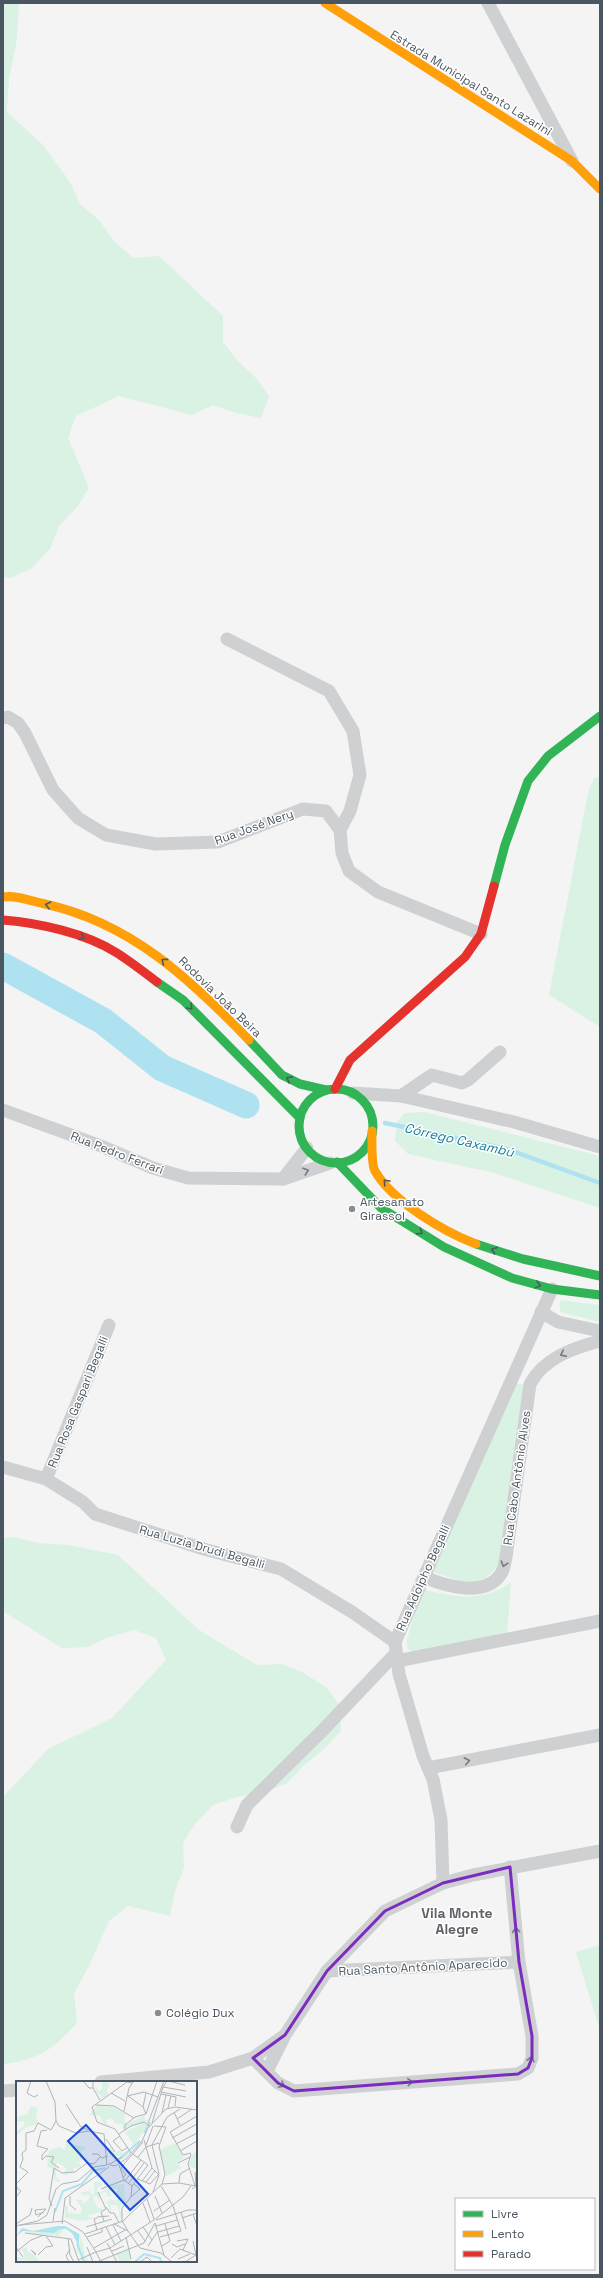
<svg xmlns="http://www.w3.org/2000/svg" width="603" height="2278" font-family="'Space Grotesk',sans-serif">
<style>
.green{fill:#d9f2e3}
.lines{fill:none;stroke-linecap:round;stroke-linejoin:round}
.stream{stroke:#aee2f0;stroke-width:4.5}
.river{stroke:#aee2f0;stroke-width:27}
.street{stroke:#ced0d2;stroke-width:13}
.fast{stroke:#30b455;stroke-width:9}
.slow{stroke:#ff9f0a;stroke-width:9}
.jam{stroke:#e5322d;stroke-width:9}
.oneway{stroke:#495b60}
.oneway2{stroke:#727b83}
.marked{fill:none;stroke:#7b2cbf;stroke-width:3;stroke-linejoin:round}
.poi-dot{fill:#868d94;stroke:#fff;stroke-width:1.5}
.labels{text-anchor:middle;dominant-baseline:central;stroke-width:3;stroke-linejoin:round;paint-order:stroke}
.street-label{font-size:12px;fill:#4a5661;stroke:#fff}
.poi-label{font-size:12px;fill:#4a5661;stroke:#fff;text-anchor:start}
.water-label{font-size:13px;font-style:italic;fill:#0c7c9b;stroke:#fff}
.quarter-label{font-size:14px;font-weight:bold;fill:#5f6368;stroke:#fff}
.inset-river{fill:none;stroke:#aee2f0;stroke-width:2}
.inset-road{fill:none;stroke:#b0b5b9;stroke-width:1}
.view{fill:#1d4ed8;fill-opacity:0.15;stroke:#1d4ed8;stroke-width:2}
.inset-edge{fill:none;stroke:#4a5661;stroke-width:2}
</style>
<rect width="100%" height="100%" fill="#f4f4f4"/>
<g class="green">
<polygon points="3,3 19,3 17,39 9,79 7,112 44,146 70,182 80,204 100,221 113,240 133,258 159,256 223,316 223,342 237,360 256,378 269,396 261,418 236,413 213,405 192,415 119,396 76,416 68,438 89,488 77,507 59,526 50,549 32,568 11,578 3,577"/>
<polygon points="600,777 600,1027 549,995 588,793 594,778"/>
<polygon points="424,1112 600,1156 600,1208 494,1173 408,1154 395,1141 397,1122 405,1113"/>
<polygon points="560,1300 600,1305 600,1322 560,1312"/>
<polygon points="514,1384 525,1384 504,1537 498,1566 486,1578 469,1584 433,1572"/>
<path d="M14,1537L39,1543L68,1545L118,1555L199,1630L257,1665L282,1664L304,1673L327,1688L340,1706L341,1731L323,1750L305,1764L287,1783L265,1793L237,1797L213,1805L195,1824L183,1843L184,1868L175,1891L170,1916L128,1906L109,1921L88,1968L74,1993L77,2023C52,2050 40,2059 3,2064V1797L48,1749L112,1718L166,1660L156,1638L134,1630L109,1637L88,1647L62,1648L3,1611V1538Z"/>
<path d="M511,1582L507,1636L420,1653L411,1651L407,1648V1639L422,1589C453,1597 484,1603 511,1582Z"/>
<polygon points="600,1945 600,2026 599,2027 576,1952"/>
</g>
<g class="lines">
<polyline class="stream" points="385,1123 507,1149 600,1183"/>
<polyline class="river" points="3,966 103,1021 162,1068 246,1105"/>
<g class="street">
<polyline points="488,3 572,161"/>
<polyline points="227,639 329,691 353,731 360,775 350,811 340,830 342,853 349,871 378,892 481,934"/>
<polyline points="3,718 8,717 18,723 25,733 53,790 78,818 106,835 156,844 218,842 303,809 326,811 340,830"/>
<polyline points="353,1093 401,1096 514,1122 600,1147"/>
<polyline points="401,1096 432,1075 462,1083 468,1080 500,1052"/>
<polyline points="3,1110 101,1146 153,1168 188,1178 283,1179 330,1163"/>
<polyline points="283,1179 307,1148"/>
<polyline points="541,1312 558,1322 600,1331"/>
<polyline points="3,1467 46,1479 83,1502 95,1514 207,1550 281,1569 352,1612 395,1642"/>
<polyline points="46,1479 109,1325"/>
<path d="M424,1577C445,1586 487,1599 502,1572C504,1568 505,1562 506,1557L530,1384C544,1358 573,1348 600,1341"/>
<polyline points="397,1661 600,1621"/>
<polyline points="428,1768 600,1735"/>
<polyline points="237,1827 247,1805 322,1731 396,1653"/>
<polyline points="443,1883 441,1820 433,1779 423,1756 399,1674 395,1642 552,1289"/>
<polyline points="327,1971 519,1962"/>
<polyline points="253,2058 278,2083 294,2091 518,2074 528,2068 532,2058 532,2036 519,1962 510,1867"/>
<polyline points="267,2071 284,2037"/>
<polyline points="101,2082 209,2072 253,2058 285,2035 327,1971 385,1911 443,1883 473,1875 600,1851"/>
<polyline points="3,2091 17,2090"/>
</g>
<g class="fast">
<polyline points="494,886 505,845 528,781 548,756 600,716"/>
<polyline points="157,982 183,1000 300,1118"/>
<polyline points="249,1040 282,1075 300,1084 326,1090"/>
<circle cx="336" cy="1126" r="37"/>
<polyline points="337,1162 381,1208 444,1247 512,1278 552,1289 600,1295"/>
<polyline points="476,1244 523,1259 600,1276"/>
</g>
<g class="slow">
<polyline points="325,3 572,161 600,189"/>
<path d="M3,897C17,895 31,901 45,904C131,923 190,979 249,1040"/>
<path d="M372,1131C372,1140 371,1164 375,1171C392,1201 444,1232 476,1244"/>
</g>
<g class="jam">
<path d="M3,920C39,923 86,933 117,953C131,962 144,972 157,982"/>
<polyline points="335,1089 350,1060 465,957 481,934 494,886"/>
</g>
</g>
<defs><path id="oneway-chevron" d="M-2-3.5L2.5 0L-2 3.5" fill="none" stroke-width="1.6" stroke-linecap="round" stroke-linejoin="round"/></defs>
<g class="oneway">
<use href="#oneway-chevron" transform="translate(48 905) rotate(-167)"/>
<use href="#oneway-chevron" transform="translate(82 937) rotate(23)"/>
<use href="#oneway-chevron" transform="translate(164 961) rotate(-143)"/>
<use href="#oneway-chevron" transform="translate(190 1007) rotate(45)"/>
<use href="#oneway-chevron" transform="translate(289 1079) rotate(-152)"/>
<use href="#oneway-chevron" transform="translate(386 1182) rotate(-133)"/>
<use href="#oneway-chevron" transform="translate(420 1232) rotate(32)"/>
<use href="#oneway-chevron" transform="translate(494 1250) rotate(-160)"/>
<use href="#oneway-chevron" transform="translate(538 1285) rotate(15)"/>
</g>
<g class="oneway2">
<use href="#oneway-chevron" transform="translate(306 1171) rotate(-19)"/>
<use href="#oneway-chevron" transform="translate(563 1354) rotate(154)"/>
<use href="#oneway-chevron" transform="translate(504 1564) rotate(107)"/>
<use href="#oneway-chevron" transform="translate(467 1761) rotate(-11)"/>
<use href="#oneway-chevron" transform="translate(516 1930) rotate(-95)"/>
<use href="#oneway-chevron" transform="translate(531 2059) rotate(-77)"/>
<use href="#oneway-chevron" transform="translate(410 2082) rotate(-4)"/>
<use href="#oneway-chevron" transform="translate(282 2085) rotate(31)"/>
</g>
<path class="marked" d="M510,1867L519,1962L532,2036V2058L528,2068L518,2074L294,2091L278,2083L253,2058L285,2035L327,1971L385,1911L443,1883Z"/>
<g class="poi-dot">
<circle cx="352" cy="1209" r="4"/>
<circle cx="158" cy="2013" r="4"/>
</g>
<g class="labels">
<g class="street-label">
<text transform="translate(471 83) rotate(32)">Estrada Municipal Santo Lazarini</text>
<text transform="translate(254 827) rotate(-20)">Rua José Nery</text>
<text transform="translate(220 997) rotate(44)">Rodovia João Beira</text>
<text transform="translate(117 1153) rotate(21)">Rua Pedro Ferrari</text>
<text transform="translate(78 1402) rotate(-68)">Rua Rosa Gaspari Begalli</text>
<text transform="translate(517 1478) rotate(-82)">Rua Cabo Antônio Alves</text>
<text transform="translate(202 1547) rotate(16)">Rua Luzia Drudi Begalli</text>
<text transform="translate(423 1578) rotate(-66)">Rua Adolpho Begalli</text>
<text transform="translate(423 1967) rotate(-3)">Rua Santo Antônio Aparecido</text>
</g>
<g class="poi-label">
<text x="360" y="1202">Artesanato<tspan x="360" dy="14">Girassol</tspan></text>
<text x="166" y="2013">Colégio Dux</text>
</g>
<g class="water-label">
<text transform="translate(459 1140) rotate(13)">Córrego Caxambú</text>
</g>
<g class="quarter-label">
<text x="457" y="1913">Vila Monte<tspan x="457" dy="16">Alegre</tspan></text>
</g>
</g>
<g transform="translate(16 2081)">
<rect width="181" height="181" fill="#f4f4f4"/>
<path d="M86,0L94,3L91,8L92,14L87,17L80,10L79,3L82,10L86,8ZM15,25L22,27L20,37L23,42L9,47L0,55L1,50L9,44L7,40L0,41V36L11,33ZM80,25L98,26L109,33L108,39L111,43L129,34L128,38L133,40L107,48L106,43H100L96,37L90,39L91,43H88L84,35L73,34ZM128,42L132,43L118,64L109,51ZM50,59L55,63L71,66L65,71L68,77L63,81L65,86L58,87L57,92L48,94L50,87L43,82L40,83V97L45,100L42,101L38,98L36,87L31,86L32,81L30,77L34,78L31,74L34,69L43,66L49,69ZM159,62L168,77L161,81L165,87L150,95L144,69ZM94,66L99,72L103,69L108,73L114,71L110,76L95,84L106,75H95L91,68ZM181,69V89L173,84L176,74ZM78,101H86V106L82,105L81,109L83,112L97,104L108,103L109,120L104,127L106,136L96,137L104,135L101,124H95V132L92,125L94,123H89L94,118L101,120V106L94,110L95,116L91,115L90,111L84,113L83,122L81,115L77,116L81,126L89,129L71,135L78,137L68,140L49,137V124L52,125V132L65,133L66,127L60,119H66L67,123L73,118V113L67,115L65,111L73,110L74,106L75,113L78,114ZM41,147L48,148L43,155L10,152ZM61,152L64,154L66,158L69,177L75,181H68L65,169V174L60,169L65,161ZM11,166L12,171L19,174L23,180L0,179V176L9,177L6,168ZM112,168L115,180L104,181L100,173Z" fill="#d9f2e3"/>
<path d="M41,145H49L63,153V165L56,152L50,148H44L38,152L7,150L0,155L6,147L17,150Z" fill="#aee2f0"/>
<path class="inset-river" d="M128,52L134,41M101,80L124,60M39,131L47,110L66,103L77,90L89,87M61,162L68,181M119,181L128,173L144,177L145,181"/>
<path class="inset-road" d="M15,0L11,12L18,16L22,14M30,0L39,21L40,40L43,45L60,52L73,50L88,53L91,84M67,0L73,7H77M77,0V7L84,19M152,0L169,4M147,6L170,10M145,11L170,16M95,12L109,20M130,12L127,26L130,33M145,13L160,16L159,25M111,15L128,11L142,16M112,15L127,26M50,23L65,46L72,49M80,24L98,25L118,37M152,27L155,15M108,30L113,7L118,0M158,31L164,44M146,32L150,14M130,33L141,0M161,38L176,28M132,42L148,0M136,42L147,6L151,0M138,45L150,46L143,65L149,93L146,103M31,49L25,50L21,65L32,68L26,74V79L30,75L38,76L35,81L43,87M109,49V44L119,36L130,33M103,53L115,45L128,41L134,45M104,55L97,60L106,70L112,66M156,57L181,43M90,58L99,71M128,59L136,87L143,94L137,111M160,63L181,52M130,64L137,45M164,70L181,60M115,72L99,48L81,41L76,26L111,1L116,2M175,72L167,74L154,51L181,35M76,73H82L86,77L92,75M117,73L132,84M175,73L172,83L179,105M122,76L130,66L143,62M162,82L174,76M108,83L127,61M92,84L106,76M94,84L99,85L110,78L126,60L132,47L150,28L159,26L181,29M103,84L108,99L116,105M38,87L46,92L59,91L71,82L78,83L84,76M179,91L180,105M143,93L136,64L151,36L164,28M107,96L110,94L105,87L108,83M122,98L134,103L143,93M109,100L125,79M126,100L136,87M130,101L139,90M113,102L128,82M163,102L164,93L174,87M0,103L12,91L4,86L7,78L6,72L10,69V52L18,50L22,42L35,49L40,40M0,106L5,110L0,116M85,108L108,99M82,111L90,128L85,131L88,140M54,115V124L60,129M139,115L146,132M115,116L124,108L118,103M131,118L138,138M127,122L134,141M36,125L33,118L38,87M90,126L94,132H98L103,142M19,129L30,128L22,136M19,129L20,134L28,131M138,130L154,119M165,131L170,148M177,133L181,145M81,136L93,135M81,137L78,138L81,149M166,137L181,132M140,139L172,129H181M37,140L39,127M139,142L148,174M0,143L14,134L16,127M46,143L49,117L93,86M98,143L112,150L124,167L145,172L156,181M4,144L49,140L67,151L80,171L94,167L138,139L167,116L175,105M97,144L105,160M0,145L22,140L31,134L40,108L46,103L62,100L78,86L91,84M140,145L161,139M70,146L96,138M90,146L99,164M127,146L136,159M112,150L106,140V127L115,116L116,105L132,84M122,150L129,160M142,151L163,145M9,152L55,158L63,181M69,153L107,140L146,103L163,102L180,105L176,108M71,156L86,151V147M110,156L115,178M144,156L165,150L157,125L145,105M52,157L54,174L58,181M161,160L172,158L167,169M177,160L180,174M91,162L101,181M156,163L161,166L169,163M132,165L142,150M146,165L154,160L149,143M0,166L7,176M71,166L77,181M78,167L109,149M96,170L108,165M0,171L15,159L28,154M20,174L15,169L20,173M22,174L30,166L37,165L30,155M155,177L164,168L180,174M162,178L174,173M62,179L80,171L84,179M53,181L50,175L54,168M81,181L128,162L139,142M124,181L131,176L136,181M169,181L180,174"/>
<path class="view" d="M70,44L132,113L114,129L52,60Z"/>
<rect width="181" height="181" class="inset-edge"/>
</g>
<rect width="603" height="2278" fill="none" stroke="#4a5661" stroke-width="8"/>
<rect x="455" y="2198" width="140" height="72" fill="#ffffff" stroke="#b7bbc0"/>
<rect x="463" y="2211" width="20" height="6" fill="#30b455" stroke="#b7bbc0"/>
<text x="491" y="2218" font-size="12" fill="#4a5661">Livre</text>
<rect x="463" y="2231" width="20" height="6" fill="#ff9f0a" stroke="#b7bbc0"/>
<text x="491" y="2238" font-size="12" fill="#4a5661">Lento</text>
<rect x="463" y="2251" width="20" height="6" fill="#e5322d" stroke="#b7bbc0"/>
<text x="491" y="2258" font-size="12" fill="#4a5661">Parado</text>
</svg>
